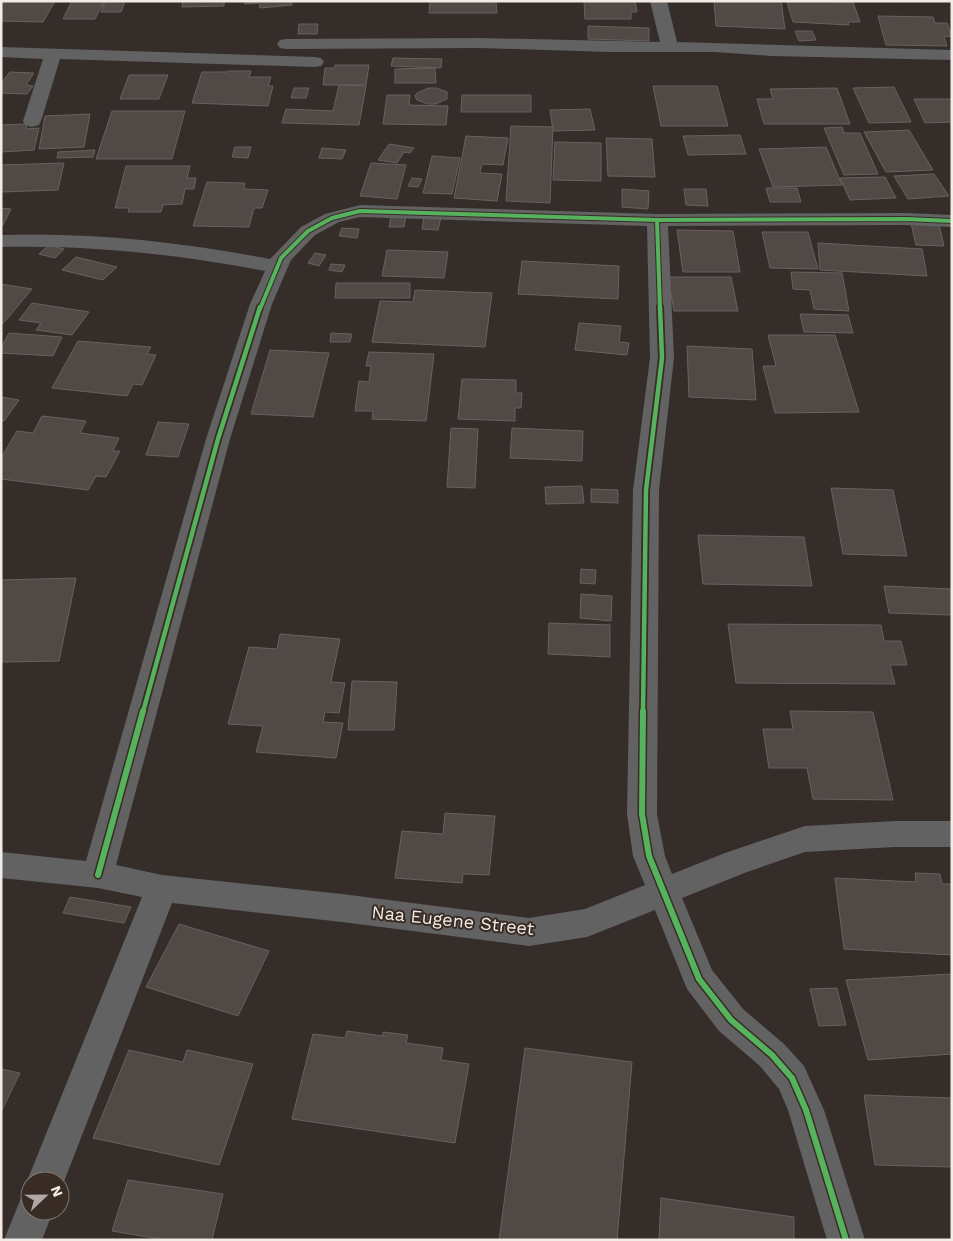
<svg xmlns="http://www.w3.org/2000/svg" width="953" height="1241" font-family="'Work Sans',sans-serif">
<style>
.building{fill:#504946;stroke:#68615e}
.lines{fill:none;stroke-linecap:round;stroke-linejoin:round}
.minor{fill:#626263;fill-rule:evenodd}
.cycleway-far2-casing{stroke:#392c25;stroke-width:6}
.cycleway-far1-casing{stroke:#392c25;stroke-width:8}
.cycleway-casing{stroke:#392c25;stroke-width:9}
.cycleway-far2{stroke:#56b35d;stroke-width:4}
.cycleway-far1{stroke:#56b35d;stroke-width:4.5}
.cycleway{stroke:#56b35d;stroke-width:6}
.labels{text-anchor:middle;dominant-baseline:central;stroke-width:4;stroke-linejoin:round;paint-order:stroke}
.street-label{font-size:18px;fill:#f2eae5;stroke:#392c25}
</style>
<rect width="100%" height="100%" fill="#352d2a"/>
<g class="building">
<polygon points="1,1 55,1 43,22 1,21"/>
<polygon points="72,1 104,1 95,19 63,19"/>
<polygon points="105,1 125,1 121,12 101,12"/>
<polygon points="183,1 224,1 224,6 182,7"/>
<polygon points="244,1 291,1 292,5 260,8 259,3 245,4"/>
<polygon points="430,1 496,1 497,13 429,13"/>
<polygon points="584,1 635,1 637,12 631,12 631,19 585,19"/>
<polygon points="714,1 781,1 785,29 716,26"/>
<polygon points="801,1 853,2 860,22 848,22 849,25 793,22 787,2"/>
<polygon points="878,16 933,17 935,23 947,23 952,37 944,36 947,46 886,45"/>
<polygon points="299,24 318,24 317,34 298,34"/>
<polygon points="588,26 649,28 649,41 588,39"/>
<polygon points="795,31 812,31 816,40 799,41"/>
<polygon points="393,58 442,59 441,68 391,66"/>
<polygon points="335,65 369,65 366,85 323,85 325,68 334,68"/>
<polygon points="435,68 436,83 395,83 395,69"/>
<polygon points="228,71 251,71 249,77 271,77 268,86 273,86 268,106 192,103 202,72 227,72"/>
<polygon points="10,72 34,73 26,85 33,86 27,94 1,93 1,83"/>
<polygon points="129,75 168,75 159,99 120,99"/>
<polygon points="339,85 366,86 359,125 282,123 286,109 333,111"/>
<polygon points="653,86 717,86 728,126 661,126"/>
<polygon points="894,87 911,122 869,123 853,88"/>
<polygon points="294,88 309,88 306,98 291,98"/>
<polygon points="428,88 436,88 447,92 447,99 436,104 428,104 417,100 415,96 417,93"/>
<polygon points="837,88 850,124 764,124 757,99 773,99 770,89"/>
<polygon points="387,95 410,95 409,105 448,106 446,125 383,124"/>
<polygon points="462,95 531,95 531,112 461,112"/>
<polygon points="914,99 952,99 952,122 925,123"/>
<polygon points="590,109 595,130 553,131 550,110"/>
<polygon points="112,111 185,111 172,159 96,159"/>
<polygon points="90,114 84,147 39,149 45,116"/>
<polygon points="27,124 26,129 39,128 34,150 1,152 1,125"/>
<polygon points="511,126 553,127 550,203 506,201"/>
<polygon points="842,127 844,133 860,133 878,174 844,175 824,128"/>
<polygon points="909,130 933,170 886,172 864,132"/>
<polygon points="740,135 746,154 688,155 683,136"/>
<polygon points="466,136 508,138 503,165 482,164 480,173 502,174 497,201 454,198"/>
<polygon points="606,138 652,139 655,177 608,176"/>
<polygon points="555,142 601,143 601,181 553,180"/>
<polygon points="389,144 414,148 410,153 404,152 397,163 378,160"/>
<polygon points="235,147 251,147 248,158 232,157"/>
<polygon points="826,147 842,185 773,187 759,149"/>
<polygon points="322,148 346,150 342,159 319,158"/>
<polygon points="95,150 93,157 57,158 58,152"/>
<polygon points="432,156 460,158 452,194 423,193"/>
<polygon points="64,163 58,190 1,192 1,165"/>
<polygon points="371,163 406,165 397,199 360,196"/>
<polygon points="126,166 190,166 187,178 196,178 194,189 185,189 182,204 163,205 161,212 128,212 129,208 115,208"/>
<polygon points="934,174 949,196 908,199 894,176"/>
<polygon points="885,177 896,198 850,200 840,178"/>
<polygon points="412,178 422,179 418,187 408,186"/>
<polygon points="207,182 245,183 244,189 268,190 262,208 254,208 249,227 193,226"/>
<polygon points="766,188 797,188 801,202 770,202"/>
<polygon points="622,189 649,191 648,209 622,207"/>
<polygon points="684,189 706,189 708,206 686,205"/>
<polygon points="1,208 11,209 3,225 1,225"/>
<polygon points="391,216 406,216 404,227 389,227"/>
<polygon points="424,216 441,217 438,230 422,229"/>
<polygon points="911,223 939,224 944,246 916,245"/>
<polygon points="342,228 359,229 357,238 339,236"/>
<polygon points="677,230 733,231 740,272 683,272"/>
<polygon points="762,232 808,232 818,269 770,268"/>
<polygon points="818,243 922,249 927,276 820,270"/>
<polygon points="49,245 64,249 55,258 39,254"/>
<polygon points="387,250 448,252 444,278 382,276"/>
<polygon points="315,253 326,255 319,266 308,263"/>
<polygon points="76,257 117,267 103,280 62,270"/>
<polygon points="522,261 619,266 618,299 518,294"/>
<polygon points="331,264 345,265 342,272 329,270"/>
<polygon points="791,272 842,273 849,311 814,309 810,290 793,289"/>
<polygon points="668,277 731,277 738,311 674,311"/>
<polygon points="336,283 410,283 410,298 335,298"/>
<polygon points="1,284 32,289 1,326"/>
<polygon points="415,290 492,293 485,347 372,342 380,301 413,302"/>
<polygon points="32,303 89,312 72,335 36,330 41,323 19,320"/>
<polygon points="800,314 848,315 853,333 804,332"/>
<polygon points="579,323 621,326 619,342 629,343 627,355 575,350"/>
<polygon points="9,333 62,337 53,356 1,353 1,348"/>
<polygon points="331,333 352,334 350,342 330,342"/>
<polygon points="768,335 835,335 859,412 775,413 763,366 776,366"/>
<polygon points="78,341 151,347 147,354 156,355 142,385 133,384 127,396 52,388"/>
<polygon points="687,346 752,349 756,400 689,397"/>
<polygon points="270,350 329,353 313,417 251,414"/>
<polygon points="369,352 434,354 426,421 372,419 373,411 355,411 359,381 369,382 371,366 366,366"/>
<polygon points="462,379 516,380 516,393 522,393 521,408 515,408 515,421 458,419"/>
<polygon points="1,397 19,400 4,421 1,420"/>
<polygon points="42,416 86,421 80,433 119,438 113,451 120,451 106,477 96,476 88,490 1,479 1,458 17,431 33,433"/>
<polygon points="158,422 189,424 178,457 146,455"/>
<polygon points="451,428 478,429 475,488 447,487"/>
<polygon points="512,428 583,431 582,461 510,458"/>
<polygon points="582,486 584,503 546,504 545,487"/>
<polygon points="831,488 893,490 907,556 843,554"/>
<polygon points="591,489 618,490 618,503 591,502"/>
<polygon points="698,535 804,537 812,586 703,584"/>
<polygon points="581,569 596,570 595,584 580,583"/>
<polygon points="76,578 59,661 1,662 1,580"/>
<polygon points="884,586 952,589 952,615 889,613"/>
<polygon points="581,594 612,596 611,621 580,618"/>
<polygon points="549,623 610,625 610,657 548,654"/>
<polygon points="728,624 881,625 884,641 901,641 907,665 890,665 895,684 736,683"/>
<polygon points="280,634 340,639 331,682 345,683 339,713 325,712 323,722 343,723 336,758 256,752 263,726 228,724 249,647 277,649"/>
<polygon points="352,681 397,682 394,730 348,730"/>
<polygon points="790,711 873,712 893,800 813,799 807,768 769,768 763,729 793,729"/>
<polygon points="445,813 495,816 489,875 463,874 462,883 395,878 402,831 443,834"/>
<polygon points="915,873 940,874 942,884 952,884 952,955 844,949 835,878 916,882"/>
<polygon points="70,897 131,907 124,923 63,913"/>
<polygon points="179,924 269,951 238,1016 146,987"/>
<polygon points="952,974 952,1054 868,1060 846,980"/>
<polygon points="837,988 846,1025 819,1026 810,989"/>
<polygon points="347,1031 383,1036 383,1032 408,1035 406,1043 443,1048 441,1060 469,1064 455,1143 292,1119 313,1034 345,1038"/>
<polygon points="525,1048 632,1062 617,1240 499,1240"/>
<polygon points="129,1050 183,1062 187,1050 253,1064 219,1165 93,1138"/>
<polygon points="1,1069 20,1073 1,1112"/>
<polygon points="864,1095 952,1098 952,1167 875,1165"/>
<polygon points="128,1180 223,1194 212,1240 166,1240 112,1231"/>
<polygon points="661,1198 794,1217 794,1240 659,1240"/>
</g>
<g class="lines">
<g class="minor">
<polygon points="650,1 667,1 677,42 952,50 952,60 771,56 715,52 609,52 480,48 286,49 280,48 277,44 280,40 286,39 480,38 660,42"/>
<polygon points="1,47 315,57 321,58 324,62 321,66 315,67 60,59 41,121 39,125 32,127 25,125 23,121 43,59 1,57"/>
<path d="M360,205L657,214L906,213L952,215V227L906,225L668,226L674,358L659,490L657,814L665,856L672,874L725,853L805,826L895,821H952V847H895L805,852L747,872L682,898L712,970L743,1009L784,1044L804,1066L824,1110L865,1240H827L788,1110L779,1089L760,1066L719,1031L687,989L655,910L587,937L529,946L342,922L172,903L60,1192V1181H30V1187L27,1181L142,897L98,888L1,878V852L86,861L206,439L250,304L265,271C177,254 90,245 1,247V235C92,232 181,242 270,259L301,227L325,214ZM360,217L647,226L650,358L633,490L627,814L633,856L645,885L585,909L529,918L342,894L162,875L116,865L230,439L272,304L291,260L315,235L339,222Z"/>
<polygon points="30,1194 30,1211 53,1211 42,1240 4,1240 21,1198"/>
</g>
<defs>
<g id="cycleway-far2">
<polyline points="657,220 660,309"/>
<polyline points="260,309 281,258 308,231 332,218 360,211 657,220 906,219 952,221"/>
</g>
<g id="cycleway-far1">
<polyline points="143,712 218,439 260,307"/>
<polyline points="643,712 646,490 662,358 660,307"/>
</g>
<g id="cycleway">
<polyline points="643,711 642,814 649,856 699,979 731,1020 772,1055 792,1078 806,1110 846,1240"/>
<polyline points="98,875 143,711"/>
</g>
</defs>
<use href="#cycleway-far2" class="cycleway-far2-casing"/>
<use href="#cycleway-far1" class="cycleway-far1-casing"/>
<use href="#cycleway" class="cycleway-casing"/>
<use href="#cycleway-far2" class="cycleway-far2"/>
<use href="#cycleway-far1" class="cycleway-far1"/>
<use href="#cycleway" class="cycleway"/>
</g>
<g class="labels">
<g class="street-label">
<text transform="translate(453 920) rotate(6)">Naa Eugene Street</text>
</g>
</g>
<rect width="953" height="1241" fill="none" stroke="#f2eae5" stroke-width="5"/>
<g transform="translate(45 1196) rotate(68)"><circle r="24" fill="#392c25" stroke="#837872"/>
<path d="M0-4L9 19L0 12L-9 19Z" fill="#b0a8a4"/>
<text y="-8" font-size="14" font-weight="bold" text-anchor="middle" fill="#f2eae5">N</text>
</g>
</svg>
